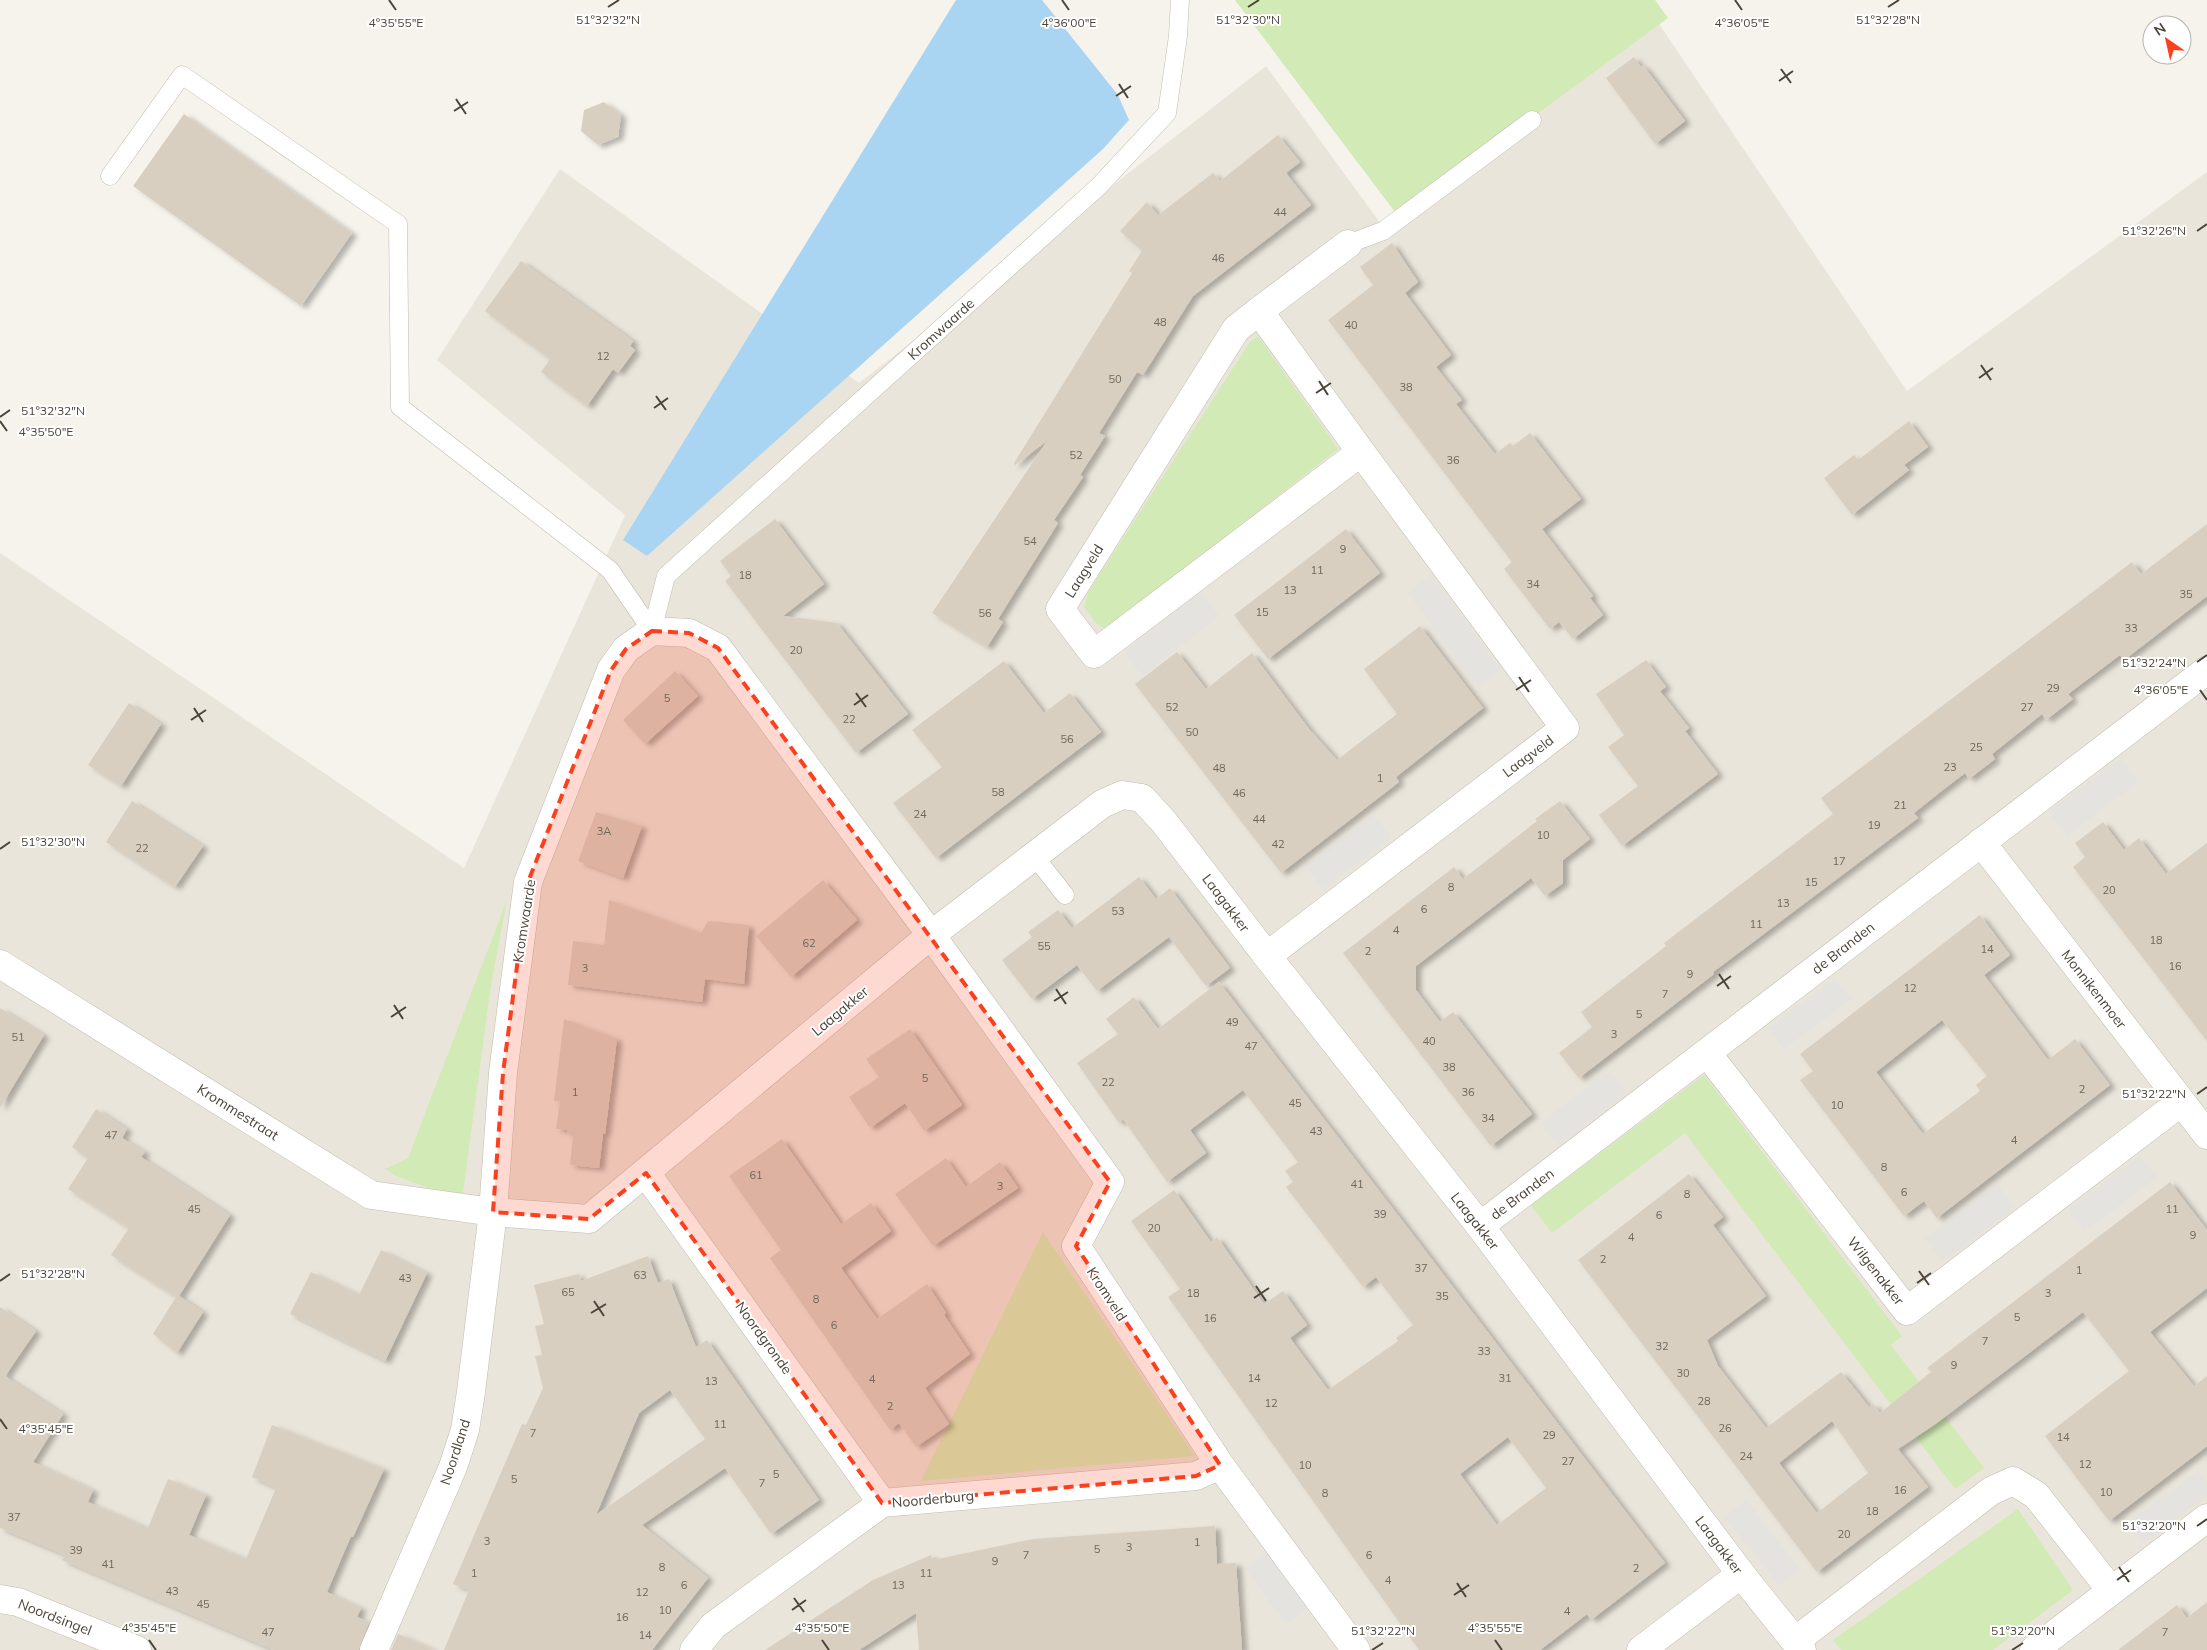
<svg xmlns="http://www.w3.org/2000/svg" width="2207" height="1650" font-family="Mulish,sans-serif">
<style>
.residential{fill:#eae5da}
.green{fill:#d2eab5}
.parking{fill:#e5e3e0}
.water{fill:#a9d4f2}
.building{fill:#d8cfc1;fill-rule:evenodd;filter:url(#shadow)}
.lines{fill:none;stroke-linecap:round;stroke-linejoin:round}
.lane-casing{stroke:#c2bbae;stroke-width:19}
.street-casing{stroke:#c2bbae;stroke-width:29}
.lane{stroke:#fff;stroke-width:18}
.street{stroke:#fff;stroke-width:28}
.marked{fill:#fc3f1d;fill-opacity:0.2;stroke:#fc3f1d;stroke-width:4;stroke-dasharray:10 6;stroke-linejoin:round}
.ticks{fill:none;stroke:#4b4439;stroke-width:2}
.labels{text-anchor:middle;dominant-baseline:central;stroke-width:4;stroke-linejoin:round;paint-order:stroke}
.number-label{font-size:11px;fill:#6e675b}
.street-label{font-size:14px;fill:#4b4439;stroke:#fff}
.ticks-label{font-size:12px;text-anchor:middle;fill:#4b4439;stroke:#fff;stroke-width:4;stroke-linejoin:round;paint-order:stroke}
</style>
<defs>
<filter id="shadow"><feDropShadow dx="5.5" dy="3" stdDeviation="2.5" flood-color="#0004"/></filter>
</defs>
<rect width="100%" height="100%" fill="#f6f3ec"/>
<polygon class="residential" points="1655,18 1907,391 2207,172 2207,1650 0,1650 0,553 464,868 625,515 437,360 560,169 859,383 1266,66 1381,224"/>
<g class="green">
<polygon points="1235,0 1655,0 1668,18 1398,216"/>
<polygon points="1258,336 1338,449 1106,630 1095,622 1084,607 1089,591 1250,342"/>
<polygon points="507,900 491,985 462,1200 396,1176 385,1169 408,1158"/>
<polygon points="1704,1075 1902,1336 1891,1345 1984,1468 1955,1489 1685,1133 1552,1233 1531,1205"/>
<polygon points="1043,1232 1195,1456 921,1481"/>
<polygon points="2018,1509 2073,1590 1993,1650 1841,1650 1833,1640"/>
</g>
<g class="parking">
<polygon points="1432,575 1501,670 1478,687 1408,593"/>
<polygon points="1201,592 1219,616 1142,676 1124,652"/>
<polygon points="2121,758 2138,782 2067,836 2049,812"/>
<polygon points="1374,815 1391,838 1323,889 1306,866"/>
<polygon points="1835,978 1851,999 1784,1049 1768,1028"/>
<polygon points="1610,1070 1627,1093 1558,1146 1540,1123"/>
<polygon points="2140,1156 2157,1177 2084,1232 2068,1210"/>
<polygon points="1997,1184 2015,1208 1943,1261 1925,1238"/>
<polygon points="2198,1471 2207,1483 2207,1496 2143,1543 2128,1522"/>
<polygon points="1746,1500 1800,1569 1779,1586 1724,1517"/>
<polygon points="1267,1552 1309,1608 1286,1624 1245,1568"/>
</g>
<polygon class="water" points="956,0 1042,0 1118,95 1129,120 1103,149 647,556 623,540"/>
<g class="building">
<polygon points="1634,57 1641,67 1643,65 1685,121 1655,144 1606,78"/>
<polygon points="604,102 621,115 618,137 598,145 581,131 584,110"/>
<polygon points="184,114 352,233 301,306 133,186"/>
<polygon points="1278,135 1300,162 1286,173 1311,205 1193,296 1143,375 1137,372 1099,433 1105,436 1080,475 1083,477 1054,520 1058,523 998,619 1003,622 987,647 932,613 1047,441 1015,465 1014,463 1132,273 1129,271 1142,251 1120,231 1147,202 1158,215 1213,173 1220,181"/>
<polygon points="1392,243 1418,282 1405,293 1451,355 1436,367 1462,400 1456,404 1495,454 1510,443 1513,446 1530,433 1581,499 1542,529 1593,596 1590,598 1603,615 1573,639 1559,622 1550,629 1504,569 1512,562 1328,320 1373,285 1360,267"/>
<polygon points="521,261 633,341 630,346 635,350 618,373 613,369 587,406 541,372 550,359 485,311"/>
<polygon points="1909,421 1928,447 1904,465 1909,470 1852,515 1824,478 1854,455 1858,460"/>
<polygon points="775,519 824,584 783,616 837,623 908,714 856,753 725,581 731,576 720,561"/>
<polygon points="2207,524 2207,596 2124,660 2120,655 2068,694 2073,699 2046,720 2042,714 1992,754 1995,759 1969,779 1965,773 1939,793 1914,813 1918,818 1713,972 1714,974 1579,1078 1559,1053 1592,1027 1581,1012 1666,946 1664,943 1833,814 1821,798 2132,562 2141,574"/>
<polygon points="1346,529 1380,573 1268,659 1234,615"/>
<polygon points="1420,626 1483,708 1396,777 1399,782 1281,873 1135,684 1177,652 1206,689 1252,653 1309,729 1337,760 1397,714 1364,669"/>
<polygon points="1646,660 1666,687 1660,691 1689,728 1685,731 1718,774 1622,846 1599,815 1638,786 1608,747 1624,735 1596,694"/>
<polygon points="1004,661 1044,713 1070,693 1101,732 936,858 893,803 942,767 912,730"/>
<polygon points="675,671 698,696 645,744 623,720"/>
<polygon points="129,703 161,724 121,786 88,765"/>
<polygon points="132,801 203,846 175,887 106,842"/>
<polygon points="1560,801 1590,839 1563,860 1563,883 1545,896 1531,878 1416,966 1416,990 1440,1022 1453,1012 1532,1114 1491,1146 1343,953 1454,867 1463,879 1537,821 1535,819"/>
<polygon points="596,812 642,826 623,878 578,861"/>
<polygon points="2103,822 2124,850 2139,838 2166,874 2207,843 2207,1041 2073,867 2085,857 2075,843"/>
<polygon points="1139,877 1156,899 1170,888 1230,968 1206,986 1169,937 1097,991 1077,965 1032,999 1002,960 1032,937 1028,932 1058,910 1072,928"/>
<polygon points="823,880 857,920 791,977 756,936"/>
<polygon points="609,900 701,933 708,921 749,925 744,984 705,979 702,1002 568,985 573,941 604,945"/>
<path d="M1980,915L2010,955L1984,975L2048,1060L2075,1039L2110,1085L1937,1218L1924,1201L1904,1216L1800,1080L1813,1071L1800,1054ZM1942,1020L1987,1076L1976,1085L1980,1091L1923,1134L1876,1072Z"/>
<path d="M1219,982L1665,1563L1591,1620L1587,1614L1540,1650H1419L1168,1297L1180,1289L1131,1221L1174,1190L1211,1242L1217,1237L1264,1304L1283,1291L1307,1325L1290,1338L1328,1390L1398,1341L1396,1338L1413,1325L1376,1277L1363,1287L1286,1187L1293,1182L1285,1171L1298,1162L1243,1090L1190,1130L1206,1153L1167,1182L1123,1119L1119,1123L1077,1063L1118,1034L1106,1019L1134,997L1158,1029ZM1508,1437L1546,1488L1497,1525L1460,1474Z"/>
<polygon points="0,1008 44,1035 0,1108"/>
<polygon points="564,1019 617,1039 605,1134 603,1134 599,1168 570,1165 573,1134 567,1133 567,1130 556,1129 560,1101 554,1101"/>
<polygon points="910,1029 962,1105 924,1131 905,1103 870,1128 849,1097 879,1077 866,1059"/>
<polygon points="96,1109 127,1129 122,1138 145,1152 141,1157 230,1215 179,1296 203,1312 177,1353 153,1334 176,1297 111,1255 129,1228 68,1189 88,1158 72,1147"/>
<polygon points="782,1139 841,1224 871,1203 891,1231 841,1268 877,1319 927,1284 946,1313 944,1315 970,1354 925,1388 949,1424 916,1447 899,1423 890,1430 770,1258 781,1250 729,1176"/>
<polygon points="946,1158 966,1187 1000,1162 1018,1188 933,1246 895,1194"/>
<path d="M1689,1174L1723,1217L1713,1225L1766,1296L1707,1340L1718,1366L1766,1428L1841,1372L1869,1407L1873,1404L1880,1413L1931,1372L1927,1368L2170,1182L2207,1230V1288L2150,1332L2194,1386L2207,1376V1446L2109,1521L2045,1436L2129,1371L2083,1312L1934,1425L1898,1449L1928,1487L1817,1572L1578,1260ZM1832,1421L1868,1473L1817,1513L1779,1463Z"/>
<polygon points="381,1250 427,1273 385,1361 290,1314 311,1272 359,1295"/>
<path d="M648,1256L658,1283L669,1279L696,1347L707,1340L819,1500L771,1534L725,1468L642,1525L708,1578L652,1650H444L469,1590L453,1584L522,1424L526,1425L543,1388L535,1356L542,1355L535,1326L544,1324L534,1285L579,1274L581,1281ZM670,1390L705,1439L596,1515L639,1413Z"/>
<polygon points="0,1307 36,1331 5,1376 63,1414 33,1462 93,1490 88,1502 148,1528 168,1479 206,1495 189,1535 246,1559 276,1488 252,1477 272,1425 384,1469 353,1537 351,1536 327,1592 361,1608 357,1617 369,1622 359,1650 274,1650 62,1560 65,1555 0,1528"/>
<polygon points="1215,1526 1217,1564 1236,1563 1242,1650 919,1650 916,1613 859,1650 765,1650 873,1580 931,1555 933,1560 1033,1539"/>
<polygon points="2207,1602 2207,1650 2118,1650 2177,1605 2187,1618"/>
<polygon points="398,1634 434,1650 391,1650"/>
</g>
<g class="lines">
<defs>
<g id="lane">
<polyline points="110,176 182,75 398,224 400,407 610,570 652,631"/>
<polyline points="1348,244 1383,231 1532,120"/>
<polyline points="652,631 666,576 1099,186 1167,113 1178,36 1180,0"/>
<polyline points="1035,857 1065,895"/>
</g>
<g id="street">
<polyline points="1259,311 1348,244"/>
<polyline points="1981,842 2207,1135"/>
<polyline points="1267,956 1565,728 1361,452 1259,311 1236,329 1060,609 1094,654 1361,452"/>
<polyline points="0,964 371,1195 493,1212 589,1219 931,935 1102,804 1122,795 1142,798 1164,822 1267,956 1480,1226 1741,1574 1802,1650"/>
<polyline points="1707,1053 1907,1311 2181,1102"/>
<polyline points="646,1173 882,1503"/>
<polyline points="1480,1226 2207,670"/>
<polyline points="0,1599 18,1602 137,1650"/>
<polyline points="1795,1641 1991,1491 2013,1481 2036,1495 2111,1590"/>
<polyline points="374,1650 453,1467 465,1430 471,1392 493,1212 503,1073 528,882 611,670 626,649 652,631 689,633 718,648 931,935 1110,1182 1076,1246 1220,1465 1356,1650"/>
<polyline points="694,1650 713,1626 882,1503 1196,1476 1220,1465"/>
<polyline points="1641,1650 1741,1574"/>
<polyline points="2034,1650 2207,1518"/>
</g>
</defs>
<use href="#lane" class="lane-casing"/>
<use href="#street" class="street-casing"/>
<use href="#lane" class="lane"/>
<use href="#street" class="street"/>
</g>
<path class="marked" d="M652,631L689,633L718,648L1110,1182L1076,1246L1220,1465L1196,1476L882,1503L646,1173L589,1219L493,1212L503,1073L528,882L611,670L626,649Z"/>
<path class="ticks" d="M389,0L396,10M1062,0L1069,10M1735,0L1742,10M608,7L619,0M1248,7L1259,0M1888,7L1899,0M1781,69L1791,83M1779,81L1793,71M1119,84L1128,98M1116,96L1131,86M456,99L466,114M454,111L468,102M2197,231L2207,224M1981,365L1991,380M1979,378L1993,368M1319,381L1328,395M1316,393L1331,383M656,396L666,410M654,408L668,398M0,417L10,410M0,421L7,431M2197,662L2207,655M1519,677L1529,692M1516,690L1531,680M2200,690L2207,700M856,693L866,707M854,705L868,695M194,708L203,722M191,720L206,710M0,849L10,842M1719,974L1729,989M1717,986L1731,976M1056,989L1066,1004M1054,1001L1068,992M394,1005L403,1019M391,1017L406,1007M2197,1094L2207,1087M1919,1271L1929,1285M0,1281L10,1274M1917,1283L1931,1273M1256,1286L1266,1301M1254,1298L1269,1288M594,1301L604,1316M591,1313L606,1304M0,1419L7,1429M2197,1526L2207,1519M2119,1567L2129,1582M2117,1580L2131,1570M1457,1583L1466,1597M1454,1595L1469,1585M794,1598L804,1612M792,1610L806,1600M149,1640L156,1650M822,1640L829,1650M1495,1640L1502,1650M1372,1650L1383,1643M2012,1650L2023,1643"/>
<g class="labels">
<g class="number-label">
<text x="1280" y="212">44</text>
<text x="1218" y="258">46</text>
<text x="1160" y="322">48</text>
<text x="1351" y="325">40</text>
<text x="603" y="356">12</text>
<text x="1115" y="379">50</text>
<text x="1406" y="387">38</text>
<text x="1076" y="455">52</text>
<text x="1453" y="460">36</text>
<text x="1030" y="541">54</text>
<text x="1343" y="549">9</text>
<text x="1317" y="570">11</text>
<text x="745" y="575">18</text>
<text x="1533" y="584">34</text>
<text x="1290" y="590">13</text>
<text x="2186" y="594">35</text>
<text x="1262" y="612">15</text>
<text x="985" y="613">56</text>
<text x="2131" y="628">33</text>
<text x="796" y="650">20</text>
<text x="2053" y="688">29</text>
<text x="667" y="698">5</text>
<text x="1172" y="707">52</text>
<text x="2027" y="707">27</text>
<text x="849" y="719">22</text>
<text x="1192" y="732">50</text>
<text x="1067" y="739">56</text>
<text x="1976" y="747">25</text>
<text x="1950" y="767">23</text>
<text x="1219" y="768">48</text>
<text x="1380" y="778">1</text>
<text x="998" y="792">58</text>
<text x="1239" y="793">46</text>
<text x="1900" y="805">21</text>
<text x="920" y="814">24</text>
<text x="1259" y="819">44</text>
<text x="1874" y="825">19</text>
<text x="604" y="831">3A</text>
<text x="1543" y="835">10</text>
<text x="1278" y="844">42</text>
<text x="142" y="848">22</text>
<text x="1839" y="861">17</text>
<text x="1811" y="882">15</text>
<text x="1451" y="887">8</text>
<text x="2109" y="890">20</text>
<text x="1783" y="903">13</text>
<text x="1424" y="909">6</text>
<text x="1118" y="911">53</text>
<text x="1756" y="924">11</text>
<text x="1396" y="930">4</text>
<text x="2156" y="940">18</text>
<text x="809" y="943">62</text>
<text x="1044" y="946">55</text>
<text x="1987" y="949">14</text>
<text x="1368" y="951">2</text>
<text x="2175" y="966">16</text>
<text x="585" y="968">3</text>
<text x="1690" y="974">9</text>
<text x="1910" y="988">12</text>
<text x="1665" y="994">7</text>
<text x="1639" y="1014">5</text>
<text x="1232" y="1022">49</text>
<text x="1614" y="1034">3</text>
<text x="18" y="1037">51</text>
<text x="1429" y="1041">40</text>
<text x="1251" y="1046">47</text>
<text x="1449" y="1067">38</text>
<text x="925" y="1078">5</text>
<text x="1108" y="1082">22</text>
<text x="2082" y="1089">2</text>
<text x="575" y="1092">1</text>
<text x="1468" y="1092">36</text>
<text x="1295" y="1103">45</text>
<text x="1837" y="1105">10</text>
<text x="1488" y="1118">34</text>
<text x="1316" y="1131">43</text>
<text x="111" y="1135">47</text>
<text x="2014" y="1140">4</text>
<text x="1884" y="1167">8</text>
<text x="756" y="1175">61</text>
<text x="1357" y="1184">41</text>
<text x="1000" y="1186">3</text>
<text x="1904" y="1192">6</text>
<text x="1687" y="1194">8</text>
<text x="194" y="1209">45</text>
<text x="2172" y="1209">11</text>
<text x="1380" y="1214">39</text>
<text x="1659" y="1215">6</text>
<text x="1154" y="1228">20</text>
<text x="2193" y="1235">9</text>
<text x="1631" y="1237">4</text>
<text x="1603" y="1259">2</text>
<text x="1421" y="1268">37</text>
<text x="2079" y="1270">1</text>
<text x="640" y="1275">63</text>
<text x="405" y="1278">43</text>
<text x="568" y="1292">65</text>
<text x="1193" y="1293">18</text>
<text x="2048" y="1293">3</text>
<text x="1442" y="1296">35</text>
<text x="816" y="1299">8</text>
<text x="2017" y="1317">5</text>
<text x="1210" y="1318">16</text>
<text x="834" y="1325">6</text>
<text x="1985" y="1341">7</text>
<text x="1662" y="1346">32</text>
<text x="1484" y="1351">33</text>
<text x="1954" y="1365">9</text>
<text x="1683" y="1373">30</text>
<text x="1254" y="1378">14</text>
<text x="1505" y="1378">31</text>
<text x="872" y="1379">4</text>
<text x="711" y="1381">13</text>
<text x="1704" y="1401">28</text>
<text x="1271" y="1403">12</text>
<text x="890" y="1406">2</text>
<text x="720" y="1424">11</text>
<text x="1725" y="1428">26</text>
<text x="533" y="1433">7</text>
<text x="1549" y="1435">29</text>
<text x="2063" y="1437">14</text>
<text x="1746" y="1456">24</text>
<text x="1568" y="1461">27</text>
<text x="2085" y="1464">12</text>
<text x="1305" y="1465">10</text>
<text x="776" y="1474">5</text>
<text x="514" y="1479">5</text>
<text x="762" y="1483">7</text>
<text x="1900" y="1490">16</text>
<text x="2106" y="1492">10</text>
<text x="1325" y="1493">8</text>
<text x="1872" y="1511">18</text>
<text x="14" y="1517">37</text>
<text x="1844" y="1534">20</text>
<text x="487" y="1541">3</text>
<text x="1197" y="1542">1</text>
<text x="1129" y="1547">3</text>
<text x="1097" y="1549">5</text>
<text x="76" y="1550">39</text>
<text x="1026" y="1555">7</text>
<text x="1369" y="1555">6</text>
<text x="995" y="1561">9</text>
<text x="108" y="1564">41</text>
<text x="662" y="1567">8</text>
<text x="1636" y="1568">2</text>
<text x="474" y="1573">1</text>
<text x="926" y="1573">11</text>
<text x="1388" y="1580">4</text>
<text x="684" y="1585">6</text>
<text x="898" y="1585">13</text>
<text x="172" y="1591">43</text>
<text x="642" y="1592">12</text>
<text x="203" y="1604">45</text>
<text x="665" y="1610">10</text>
<text x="1567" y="1611">4</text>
<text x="622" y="1617">16</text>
<text x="268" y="1632">47</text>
<text x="2165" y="1632">7</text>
<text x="645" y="1635">14</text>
</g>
<g class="street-label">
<text transform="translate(941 329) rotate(-42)">Kromwaarde</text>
<text transform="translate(1084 571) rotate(-58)">Laagveld</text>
<text transform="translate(1528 756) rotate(-37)">Laagveld</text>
<text transform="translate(1226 903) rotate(53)">Laagakker</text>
<text transform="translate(524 921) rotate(-81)">Kromwaarde</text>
<text transform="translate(1843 948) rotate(-38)">de Branden</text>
<text transform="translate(2094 989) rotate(52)">Monnikenmoer</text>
<text transform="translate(840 1011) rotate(-40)">Laagakker</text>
<text transform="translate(238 1112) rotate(32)">Krommestraat</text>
<text transform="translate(1522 1194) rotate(-37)">de Branden</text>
<text transform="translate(1475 1221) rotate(52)">Laagakker</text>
<text transform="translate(1876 1271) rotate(52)">Wilgenakker</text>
<text transform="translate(1107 1294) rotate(57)">Kromveld</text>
<text transform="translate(764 1338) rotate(54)">Noordgronde</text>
<text transform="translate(455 1452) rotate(-72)">Noordland</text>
<text transform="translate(933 1499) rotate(-5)">Noorderburg</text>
<text transform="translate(1719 1545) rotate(53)">Laagakker</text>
<text transform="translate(55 1617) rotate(21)">Noordsingel</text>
</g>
</g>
<g class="ticks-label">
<text x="608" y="24">51°32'32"N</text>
<text x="1248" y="24">51°32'30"N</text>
<text x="1888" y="24">51°32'28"N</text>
<text x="396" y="27">4°35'55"E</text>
<text x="1069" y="27">4°36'00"E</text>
<text x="1742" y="27">4°36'05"E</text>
<text x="2154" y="235">51°32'26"N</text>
<text x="53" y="415">51°32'32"N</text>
<text x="46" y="436">4°35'50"E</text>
<text x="2154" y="667">51°32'24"N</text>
<text x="2161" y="694">4°36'05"E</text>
<text x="53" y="846">51°32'30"N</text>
<text x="2154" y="1098">51°32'22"N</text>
<text x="53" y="1278">51°32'28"N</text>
<text x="46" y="1433">4°35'45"E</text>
<text x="2154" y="1530">51°32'20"N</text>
<text x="149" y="1632">4°35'45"E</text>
<text x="822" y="1632">4°35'50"E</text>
<text x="1495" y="1632">4°35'55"E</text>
<text x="1383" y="1635">51°32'22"N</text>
<text x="2023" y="1635">51°32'20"N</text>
</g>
<g transform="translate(2167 40) rotate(326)"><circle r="24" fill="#ffffff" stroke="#b7b4b0"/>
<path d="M0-4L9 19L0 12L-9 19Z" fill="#fc3f1d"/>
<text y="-8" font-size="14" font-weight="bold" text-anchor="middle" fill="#4b4439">N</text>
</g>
</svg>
